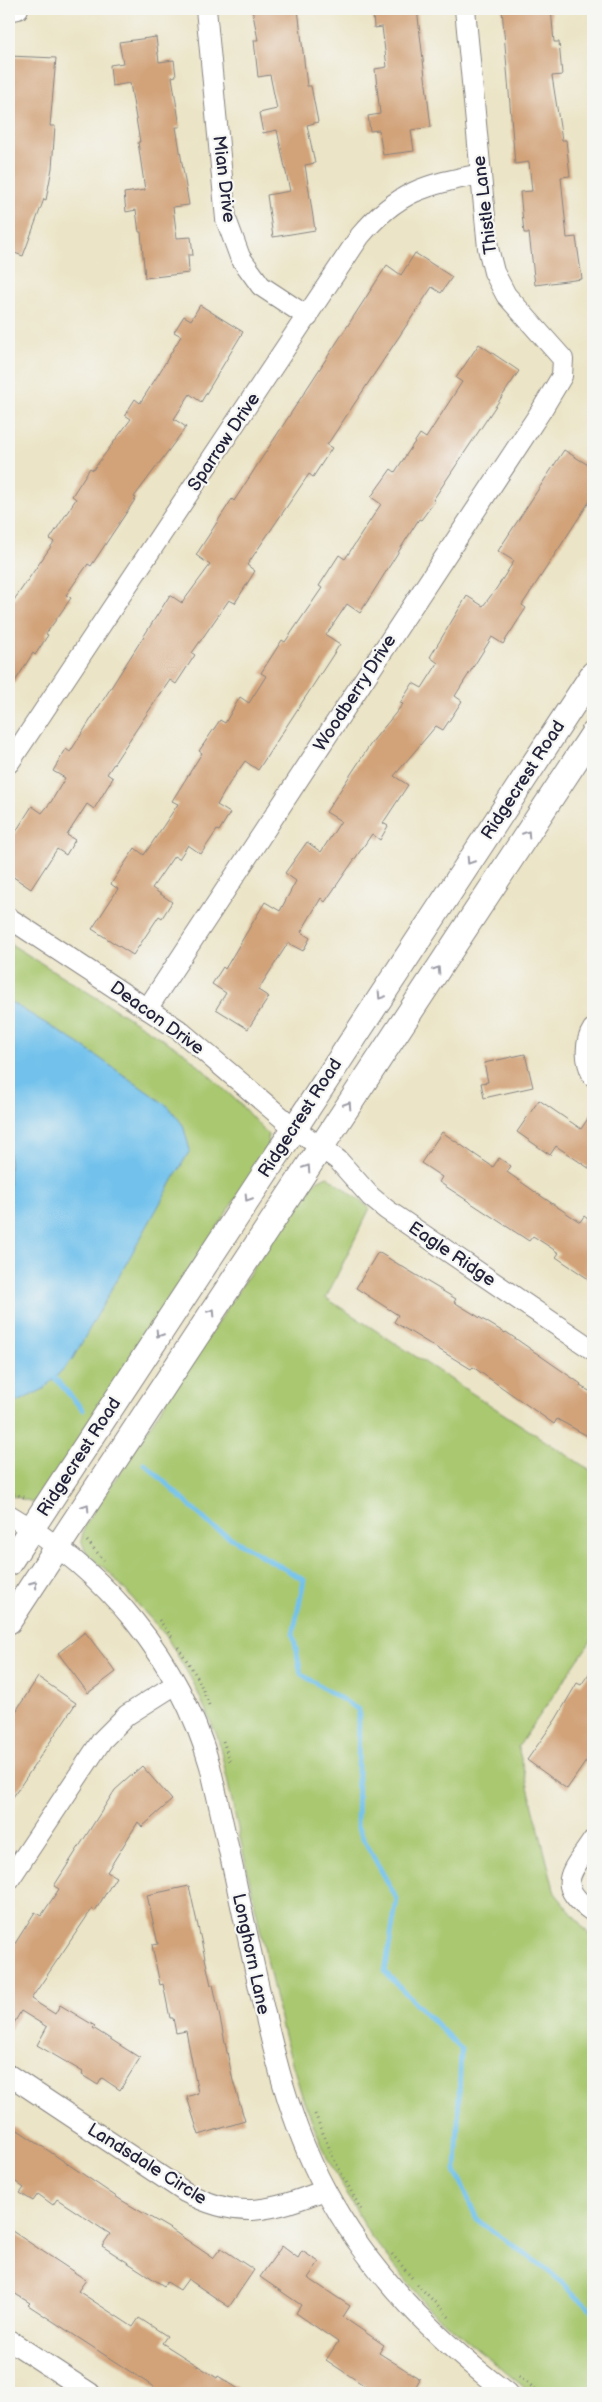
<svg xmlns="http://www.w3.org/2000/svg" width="602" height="2402" font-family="'Balsamiq Sans',sans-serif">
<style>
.green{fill:#a9c870;stroke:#667556}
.water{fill:#71c1ec;stroke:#4a7294}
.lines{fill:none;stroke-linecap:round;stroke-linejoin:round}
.stream{stroke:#71c1ec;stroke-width:5}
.building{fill:#d2a379}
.minor-casing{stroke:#868380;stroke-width:22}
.major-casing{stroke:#868380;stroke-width:27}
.path{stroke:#868380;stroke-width:3;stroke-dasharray:1 4;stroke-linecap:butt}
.minor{stroke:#fff;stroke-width:20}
.major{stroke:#fff;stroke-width:25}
.oneway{stroke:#9c9ca7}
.labels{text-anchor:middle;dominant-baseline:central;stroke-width:4.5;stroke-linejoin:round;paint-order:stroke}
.street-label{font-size:18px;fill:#22223b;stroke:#f6f6f2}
</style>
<rect width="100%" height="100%" fill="#f6f6f2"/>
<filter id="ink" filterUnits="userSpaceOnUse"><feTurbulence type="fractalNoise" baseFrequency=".02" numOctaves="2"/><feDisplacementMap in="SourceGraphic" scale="10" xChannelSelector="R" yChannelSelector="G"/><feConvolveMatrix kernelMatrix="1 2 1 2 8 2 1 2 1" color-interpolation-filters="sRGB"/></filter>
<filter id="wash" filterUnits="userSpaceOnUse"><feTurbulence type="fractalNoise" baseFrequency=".0096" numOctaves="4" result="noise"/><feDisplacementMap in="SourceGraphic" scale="20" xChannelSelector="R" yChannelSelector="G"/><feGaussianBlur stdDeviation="1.12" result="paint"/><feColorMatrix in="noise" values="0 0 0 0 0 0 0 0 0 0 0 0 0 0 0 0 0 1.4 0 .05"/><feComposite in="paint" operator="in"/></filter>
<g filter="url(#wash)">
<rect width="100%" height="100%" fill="#ebe4c6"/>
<g class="green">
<polygon points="9,943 185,1053 239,1103 268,1135 269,1147 43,1496 33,1502 9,1495"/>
<polygon points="327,1176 370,1208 326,1298 593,1472 593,1638 518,1747 555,1893 593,1939 593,2393 531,2393 428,2308 369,2234 328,2160 302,2096 283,2032 218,1738 194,1684 166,1636 110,1573 88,1555 81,1541 85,1525 307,1186"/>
</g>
<polygon class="water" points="9,1001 78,1043 169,1107 183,1125 190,1150 72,1360 44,1389 9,1406"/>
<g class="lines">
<g class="stream">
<polyline points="55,1378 83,1410"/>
<polyline points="144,1463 214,1528 304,1580 293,1634 301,1674 359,1710 357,1827 397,1899 385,1972 461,2049 456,2170 477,2220 549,2271 593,2312"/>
</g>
</g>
<g id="blocks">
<g class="building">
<polygon points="252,9 298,9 307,86 311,86 318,122 307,125 315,163 305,165 315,230 273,237 267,195 290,191 277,130 263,133 259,113 277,109 270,75 258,77 254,40 258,40"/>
<polygon points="417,9 431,127 411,130 414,151 383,155 379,130 370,131 368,116 380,114 375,69 387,67 382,27 374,28 373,14"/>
<polygon points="502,9 551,9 554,42 559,42 562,75 552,76 562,140 566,140 570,176 561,177 567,238 576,237 582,279 535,285 529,233 524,233 520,192 532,191 529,162 515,164"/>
<polygon points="156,37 159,62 174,60 176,76 172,77 180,127 176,127 189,205 173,207 177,238 191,237 193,255 188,255 189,273 145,278 141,232 139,232 136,210 126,212 124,193 145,190 138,142 140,142 130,83 112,86 110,65 123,63 119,42"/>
<polygon points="9,56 56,58 50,126 55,126 52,168 46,200 44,199 23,256 9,251"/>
<polygon points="415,253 452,277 441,293 432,287 327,445 332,448 313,477 309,474 247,565 255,571 235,603 229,600 192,653 195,655 176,684 170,680 142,721 107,774 113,778 94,809 87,804 67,835 75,840 66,855 57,849 31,889 9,874 9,843 20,825 32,806 42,813 51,802 65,778 53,771 66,749 70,752 170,595 182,603 210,565 196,555 232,499 234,501 387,265 401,275"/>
<polygon points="200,305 243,332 201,402 190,394 174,419 186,427 134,497 136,498 91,566 88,564 66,595 71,598 46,634 48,635 35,655 33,653 9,691 9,596 14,600 54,542 50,539 76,499 72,496 90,468 93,470 131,419 125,415 135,399 140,403 158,375 181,336 174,332 184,316 191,320"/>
<polygon points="479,344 519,371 433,500 435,501 421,520 419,519 360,613 347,604 326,635 340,644 258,770 245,761 229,784 217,805 230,813 219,831 217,830 201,854 188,845 179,859 174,856 152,888 172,902 162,918 159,916 133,955 92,929 118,889 111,884 135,848 144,855 178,804 172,801 202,753 199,751 220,720 225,723 240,697 249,703 266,676 261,673 282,640 285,642 322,588 319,586 339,555 345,559 381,504 371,497 391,469 395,472 420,434 426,438 462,382 456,378"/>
<polygon points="564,450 593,468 593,496 522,605 526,608 503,644 492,637 455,696 462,701 443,730 436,726 394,776 408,785 383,823 388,826 380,840 372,834 325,902 321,898 301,932 310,938 303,951 288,943 258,990 269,997 248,1029 216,1009 226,993 212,984 223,967 225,969 265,902 280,911 296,881 285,873 307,842 321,852 341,821 326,812 372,742 403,704 400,703 413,683 422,688 438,663 430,657 467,596 483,606 496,589 514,561 498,551"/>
<polygon points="525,1054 533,1087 484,1098 481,1083 488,1082 484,1063"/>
<polygon points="539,1100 581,1129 593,1111 593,1171 556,1146 550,1155 517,1132"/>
<polygon points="442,1132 493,1167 499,1158 511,1166 507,1172 538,1194 580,1222 584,1216 593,1223 593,1282 556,1257 559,1253 533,1236 529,1241 439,1182 442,1177 421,1163"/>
<polygon points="378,1252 456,1299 454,1302 505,1333 506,1332 581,1384 580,1386 593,1393 593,1439 557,1419 554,1424 473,1367 471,1369 394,1322 398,1315 356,1288"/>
<polygon points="85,1632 116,1672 88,1693 58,1653"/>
<polygon points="593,1668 593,1751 567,1789 527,1760 556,1719 577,1683 581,1685"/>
<polygon points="38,1677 76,1703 9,1803 9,1722"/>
<polygon points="142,1766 172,1800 142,1827 138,1822 107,1872 116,1877 95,1911 92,1909 31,1999 55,2014 60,2005 95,2026 93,2028 140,2058 120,2090 102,2078 98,2085 82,2075 83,2072 37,2045 47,2027 21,2011 9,2032 9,1953 35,1912 41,1916 59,1889 54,1886 115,1790"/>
<polygon points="189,1886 211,1985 213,1984 233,2081 245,2121 199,2135 187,2097 198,2093 186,2031 176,2033 173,2018 170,2018 163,1984 160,1985 152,1945 158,1944 147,1895"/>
<polygon points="9,2124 121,2200 172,2230 213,2258 221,2248 254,2270 229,2307 188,2279 180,2290 167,2282 164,2286 102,2246 110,2234 57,2199 53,2205 38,2194 33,2201 20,2193 24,2188 9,2177"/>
<polygon points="9,2229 86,2280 78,2291 133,2327 139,2318 167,2336 162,2343 217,2378 218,2376 245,2393 163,2393 28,2305 30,2303 9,2290"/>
<polygon points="282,2246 298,2258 302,2251 319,2262 308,2278 350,2306 343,2317 384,2345 379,2353 420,2379 412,2393 365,2393 368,2388 326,2360 338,2342 296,2313 301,2305 260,2277"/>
</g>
</g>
</g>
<g filter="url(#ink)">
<use href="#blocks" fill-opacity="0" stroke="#868380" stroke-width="1"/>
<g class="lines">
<defs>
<g id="minor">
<polyline points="206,9 226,219 240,257 261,286 308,317"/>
<polyline points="9,11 18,9"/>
<path d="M9,763L360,236C398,191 425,185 481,174"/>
<polyline points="9,918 179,1030 294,1128 338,1160 371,1197 387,1210 593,1350"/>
<polyline points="147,1009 541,411 562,376 563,359 506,295 494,272 488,248 465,9"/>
<path d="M593,1029C584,1043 585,1061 593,1076"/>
<path d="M9,1515C106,1571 179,1658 210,1766C226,1834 240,1902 255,1970C272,2046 288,2120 325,2189C369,2272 433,2337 507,2393"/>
<path d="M593,1840C572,1872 553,1885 593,1912"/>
<polyline points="9,1880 102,1740 127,1715 176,1684"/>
<path d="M9,2075L185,2192C240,2221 270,2211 325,2190"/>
<polyline points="9,2340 90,2393"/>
</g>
<g id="major">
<polyline points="9,1563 593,674"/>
<polyline points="9,1621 593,734"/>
</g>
</defs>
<use href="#minor" class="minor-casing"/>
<use href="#major" class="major-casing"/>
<g class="path">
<polyline points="9,1492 27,1498"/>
<polyline points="87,1541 104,1560"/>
<polyline points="159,1620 172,1637"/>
<polyline points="178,1647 198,1678 209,1705"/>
<polyline points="223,1741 230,1761"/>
<polyline points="315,2114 333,2157 361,2210"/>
<polyline points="392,2254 412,2278"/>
<polyline points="417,2284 451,2319"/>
<polyline points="519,2376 540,2393"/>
</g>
<use href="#minor" class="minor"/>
<use href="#major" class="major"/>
</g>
<defs><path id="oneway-chevron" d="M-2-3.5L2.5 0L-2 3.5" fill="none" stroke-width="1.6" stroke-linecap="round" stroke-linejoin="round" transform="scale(1.25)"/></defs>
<g class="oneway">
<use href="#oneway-chevron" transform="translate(527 834) rotate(-57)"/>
<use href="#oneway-chevron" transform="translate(470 861) rotate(123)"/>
<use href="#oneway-chevron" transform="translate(437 970) rotate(-57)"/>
<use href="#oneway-chevron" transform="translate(381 996) rotate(123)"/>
<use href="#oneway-chevron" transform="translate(348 1105) rotate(-57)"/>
<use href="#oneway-chevron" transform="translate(307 1168) rotate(-57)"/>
<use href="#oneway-chevron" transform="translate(248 1198) rotate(123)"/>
<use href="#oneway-chevron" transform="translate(212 1312) rotate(-57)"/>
<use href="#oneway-chevron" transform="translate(159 1334) rotate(123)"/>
<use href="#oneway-chevron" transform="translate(86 1507) rotate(-57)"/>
<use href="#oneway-chevron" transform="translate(34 1584) rotate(-55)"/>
</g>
</g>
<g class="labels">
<g class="street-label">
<text transform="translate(224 179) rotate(83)">Mian Drive</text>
<text transform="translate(485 205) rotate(-97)">Thistle Lane</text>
<text transform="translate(224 442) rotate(-56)">Sparrow Drive</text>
<text transform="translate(355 693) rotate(-57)">Woodberry Drive</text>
<text transform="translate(523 780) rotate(-57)">Ridgecrest Road</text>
<text transform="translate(157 1018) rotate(36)">Deacon Drive</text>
<text transform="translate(300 1118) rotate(-57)">Ridgecrest Road</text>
<text transform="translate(452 1254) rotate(34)">Eagle Ridge</text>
<text transform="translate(79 1457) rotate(-57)">Ridgecrest Road</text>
<text transform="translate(251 1954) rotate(78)">Longhorn Lane</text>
<text transform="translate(147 2164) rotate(32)">Landsdale Circle</text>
</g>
</g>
<rect width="602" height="2402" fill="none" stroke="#f6f6f2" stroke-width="30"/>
</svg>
